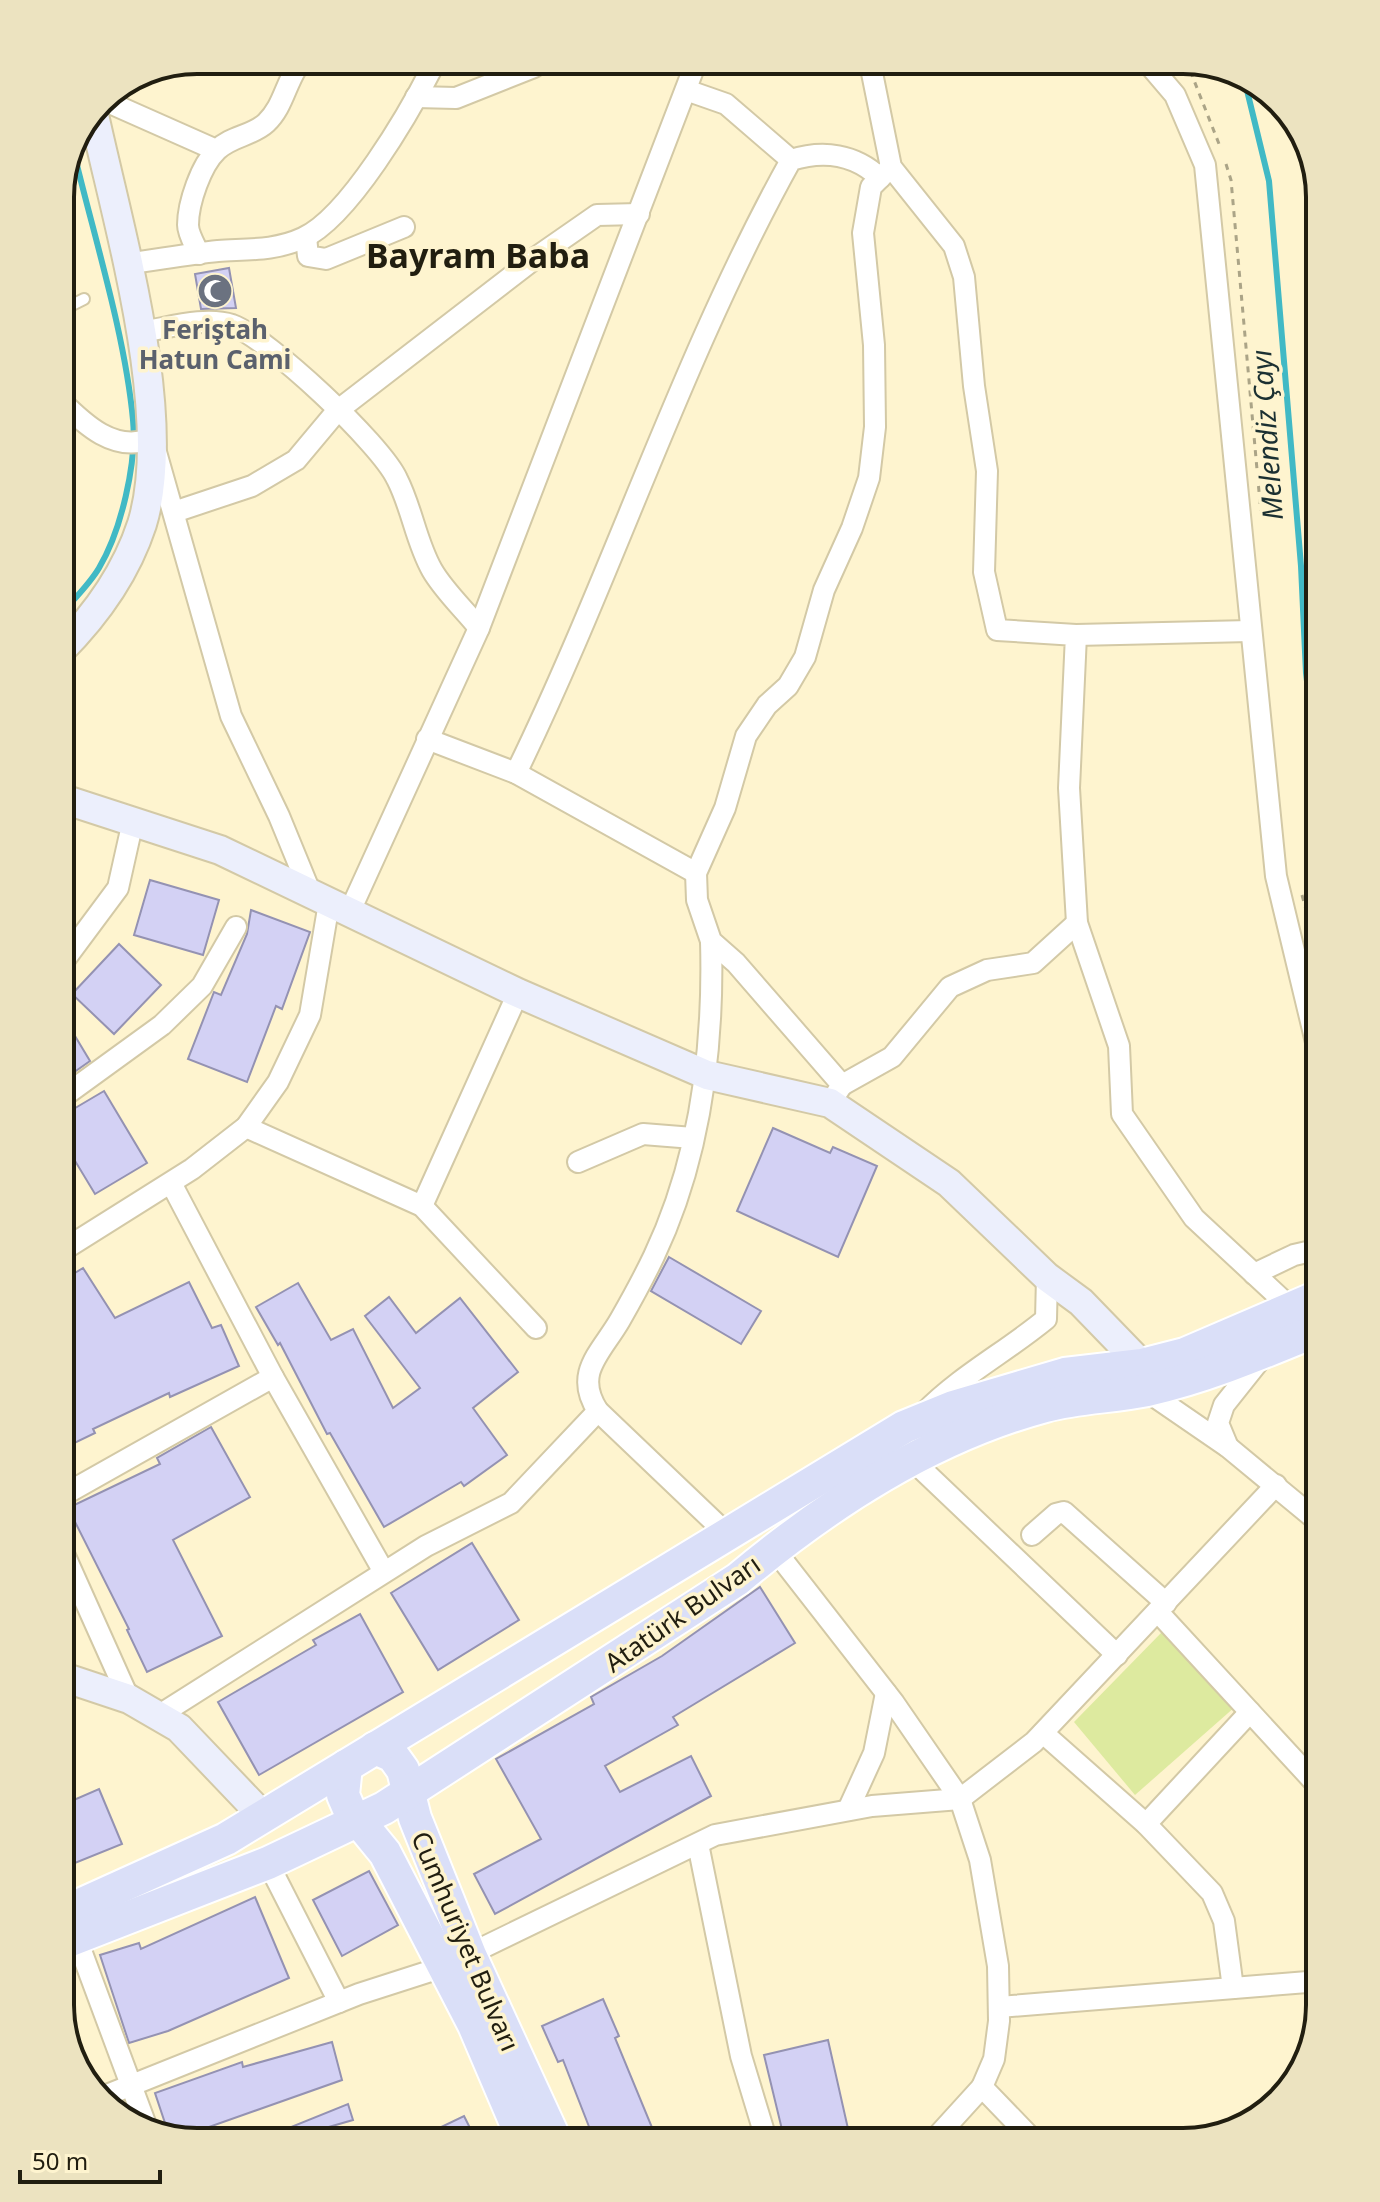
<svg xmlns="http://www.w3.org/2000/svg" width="1380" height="2202" font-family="'Noto Sans',sans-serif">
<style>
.green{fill:#ddea9f}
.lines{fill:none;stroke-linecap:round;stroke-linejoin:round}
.stream{stroke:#41b9c5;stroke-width:6}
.building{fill:#d3d1f4;stroke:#9492b2;stroke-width:2}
.lane-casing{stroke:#d3c9a6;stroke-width:14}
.street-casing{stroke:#d3c9a6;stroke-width:24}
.secondary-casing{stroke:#d3c9a6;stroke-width:32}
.primary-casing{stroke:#fff;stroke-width:36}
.path{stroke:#aba487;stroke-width:3;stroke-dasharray:6 6;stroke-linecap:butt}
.lane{stroke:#fff;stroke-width:10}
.street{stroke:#fff;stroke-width:20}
.secondary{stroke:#eceffc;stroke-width:28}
.primary{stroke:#dadff8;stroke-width:32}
.labels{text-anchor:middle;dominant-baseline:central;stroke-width:7;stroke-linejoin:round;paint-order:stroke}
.worship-label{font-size:26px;font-weight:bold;fill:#5b616d;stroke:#fef4cf}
.street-label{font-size:26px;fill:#211e10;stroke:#fef4cf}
.water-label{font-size:28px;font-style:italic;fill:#1b3032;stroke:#fef4cf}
.district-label{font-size:34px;font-weight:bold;fill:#211e10;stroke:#fef4cf}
.rim{fill:none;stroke:#211e10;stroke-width:4}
</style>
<rect width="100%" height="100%" fill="#fef4cf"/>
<polygon class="green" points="1163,1631 1236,1706 1135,1795 1074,1722"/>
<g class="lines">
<g class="stream">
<polyline points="1244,78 1269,181 1301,566 1306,673 1320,791"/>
<path d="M60,615C73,600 89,585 99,568C121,531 137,463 133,420C125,335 95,240 75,157"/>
</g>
</g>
<g class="building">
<polygon points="229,268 236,308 201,309 195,274"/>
<polygon points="150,880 219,900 203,955 134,935"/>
<polygon points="251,910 310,932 282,1009 276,1006 247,1082 188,1059 214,992 221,995 247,934"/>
<polygon points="119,944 161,985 114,1034 72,994"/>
<polygon points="60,1011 90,1061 60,1082"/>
<polygon points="104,1091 147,1163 95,1194 60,1136 60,1117"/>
<polygon points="773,1128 830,1153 833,1147 877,1166 838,1257 737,1211"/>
<polygon points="669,1257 761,1311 741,1344 651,1291"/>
<polygon points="83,1268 115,1318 189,1282 212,1328 221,1325 239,1366 170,1397 169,1393 93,1429 95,1433 60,1450 60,1282"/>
<polygon points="298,1283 331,1340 353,1329 393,1408 420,1388 365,1316 389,1297 416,1333 460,1298 518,1372 473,1408 507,1455 464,1486 461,1482 384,1527 330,1433 327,1434 280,1343 278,1345 256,1307"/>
<polygon points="211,1427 250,1497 173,1540 222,1636 147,1672 127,1630 129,1629 68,1508 160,1464 157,1458"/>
<polygon points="472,1543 519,1620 438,1670 391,1593"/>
<polygon points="760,1587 795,1643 673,1717 678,1725 605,1766 620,1792 691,1756 711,1796 495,1914 474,1874 541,1839 496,1759 594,1704 591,1697 662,1656"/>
<polygon points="360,1614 403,1692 259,1775 218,1702 316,1645 313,1640"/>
<polygon points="99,1789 122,1844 60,1869 60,1806"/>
<polygon points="369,1871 398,1925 342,1956 313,1900"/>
<polygon points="255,1897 289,1978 168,2031 129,2043 100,1955 139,1943 141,1949"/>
<polygon points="603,1999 619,2036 615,2038 658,2142 595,2142 563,2060 558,2062 542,2026"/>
<polygon points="828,2040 851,2142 785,2142 764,2055"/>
<polygon points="332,2042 342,2080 178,2138 169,2135 155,2093 242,2062 243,2067"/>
<polygon points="348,2104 353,2120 294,2137 291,2127"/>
<polygon points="464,2116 477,2142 410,2142"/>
</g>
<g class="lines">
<defs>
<polyline id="lane" points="60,311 84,299"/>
<g id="street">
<polyline points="1146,61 1175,95 1205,165 1276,876 1320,1059"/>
<polyline points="870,63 891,167 954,246 964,277 974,386 987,471 984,572 997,630 1076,635 1069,788 1077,923 1119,1046 1122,1114 1194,1218 1291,1308"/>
<polyline points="686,90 726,104 791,160"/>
<polyline points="416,97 456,98 534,67"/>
<polyline points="101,99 216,150"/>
<polyline points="306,237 308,256 326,259 404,227"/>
<path d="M199,254C195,245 188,234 188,225C188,203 201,165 217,150C231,136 252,136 266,123C282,108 285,87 296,69"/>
<path d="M126,264C157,260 187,254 218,251C247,249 275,251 303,238C349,217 409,113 432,68"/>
<path d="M141,332C168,328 205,316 232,325C268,338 381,444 397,479C412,508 416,542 432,570C444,591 464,609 479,628"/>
<path d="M60,400C84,424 115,454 152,438L231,716L279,816L311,894"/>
<polyline points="174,512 252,486 296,460 337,411 538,256 597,215 639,214"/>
<polyline points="1076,635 1250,631"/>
<polyline points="427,739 516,773 696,873"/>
<path d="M516,773C614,572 682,356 791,160C823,150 855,154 880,178"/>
<polyline points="349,913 479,628 695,65"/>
<path d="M711,941C714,1049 701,1157 654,1256C644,1277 632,1299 620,1320C601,1353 573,1373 598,1411L727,1534"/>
<polyline points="60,966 118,888 133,821"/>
<polyline points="842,1085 892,1057 950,987 987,970 1033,963 1077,923"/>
<polyline points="60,1099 162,1025 202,986 236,927"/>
<polyline points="830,1103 842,1085 736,963 711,941 697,900 696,873 725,808 746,736 767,705 788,686 805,657 824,590 852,528 869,478 875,427 874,345 863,233 871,187 891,167"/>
<polyline points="246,1127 422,1206 536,1328"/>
<polyline points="578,1162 643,1134 693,1138"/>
<polyline points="171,1183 273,1377 384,1572"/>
<polyline points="422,1206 518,993"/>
<polyline points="60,1252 192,1169 246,1127 278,1082 310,1015 329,903"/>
<polyline points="1254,1274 1294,1255 1320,1249"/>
<polyline points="1145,1390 1228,1447 1320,1523"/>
<path d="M924,1413C960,1376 1006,1352 1046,1319L1047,1277"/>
<polyline points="1228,1447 1218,1423 1224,1405 1263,1356"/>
<polyline points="910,1458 1117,1655"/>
<polyline points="60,1497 273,1377"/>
<polyline points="1032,1535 1056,1514 1064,1512 1166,1603"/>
<polyline points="60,1545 129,1699"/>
<polyline points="774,1549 894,1703 960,1799 980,1860 998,1966 999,2021 994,2059 982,2087"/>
<polyline points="1158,1612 1320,1788"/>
<polyline points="158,1716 426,1546 511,1503 598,1411"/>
<polyline points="1043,1733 1146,1824 1212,1893 1224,1921 1233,1988"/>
<polyline points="848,1810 874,1753 886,1693"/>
<polyline points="1146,1824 1250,1712"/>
<polyline points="698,1844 741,2056 767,2142"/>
<polyline points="268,1863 339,2002"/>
<polyline points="76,1937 147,2128"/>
<polyline points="999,2007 1320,1981"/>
<polyline points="102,2097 359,1994 443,1967 715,1835 872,1806 960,1799 1034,1742 1276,1485"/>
<polyline points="932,2142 982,2087 1035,2142"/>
</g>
<g id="secondary">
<path d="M60,651C96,615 126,573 142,524C175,417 118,226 94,115"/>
<polyline points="60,798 220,850 518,993 707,1075 830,1103 949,1183 1047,1277 1081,1302 1142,1365"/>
<polyline points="60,1676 129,1699 179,1728 263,1816"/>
</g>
<g id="primary">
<polyline points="375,1748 393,1756 403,1770 415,1818 470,1955 556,2142"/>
<polyline points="346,1766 343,1795 349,1809 385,1853 474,2025 524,2142"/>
<polyline points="60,1914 226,1839 904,1427 953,1407 1065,1374 1142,1365 1185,1354 1320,1296"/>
<path d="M60,1944L268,1863L384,1808L738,1579C828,1504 930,1437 1045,1406C1078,1397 1113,1397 1147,1390C1206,1377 1264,1352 1320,1329"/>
</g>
</defs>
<use href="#lane" class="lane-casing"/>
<use href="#street" class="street-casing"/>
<use href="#secondary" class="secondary-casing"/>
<use href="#primary" class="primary-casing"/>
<g class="path">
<polyline points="1186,60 1221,149"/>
<polyline points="1226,164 1231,180 1261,514"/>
<polyline points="1302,895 1320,960"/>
</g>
<use href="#lane" class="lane"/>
<use href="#street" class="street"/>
<use href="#secondary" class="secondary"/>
<use href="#primary" class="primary"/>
</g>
<defs>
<symbol id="mosque-disc" viewBox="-11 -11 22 22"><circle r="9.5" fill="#6b7280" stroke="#fef4cf"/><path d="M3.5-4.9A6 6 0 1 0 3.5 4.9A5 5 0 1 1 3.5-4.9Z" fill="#fff"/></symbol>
</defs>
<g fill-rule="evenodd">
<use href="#mosque-disc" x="195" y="271" width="40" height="40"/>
</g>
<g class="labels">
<g class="worship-label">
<text x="215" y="329">Feriştah<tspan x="215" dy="30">Hatun Cami</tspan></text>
</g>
<g class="street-label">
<text transform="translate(682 1613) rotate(-35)">Atatürk Bulvarı</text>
<text transform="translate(466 1941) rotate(67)">Cumhuriyet Bulvarı</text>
</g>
<g class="water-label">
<text transform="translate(1266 435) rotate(-94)">Melendiz Çayı</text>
</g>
<g class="district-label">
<text x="478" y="255">Bayram Baba</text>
</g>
</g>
<path d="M0 0H1380V2202H0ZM197 74H1183A123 123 0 0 1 1306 197V2005A123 123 0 0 1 1183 2128H197A123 123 0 0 1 74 2005V197A123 123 0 0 1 197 74Z" fill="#ece3c0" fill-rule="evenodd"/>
<path class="rim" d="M197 74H1183A123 123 0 0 1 1306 197V2005A123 123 0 0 1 1183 2128H197A123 123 0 0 1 74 2005V197A123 123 0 0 1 197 74Z"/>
<path d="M20 2170v12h140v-12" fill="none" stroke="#211e10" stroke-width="4"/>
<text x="32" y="2170" font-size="24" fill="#211e10" stroke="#fef4cf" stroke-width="6" paint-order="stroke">50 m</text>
</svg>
